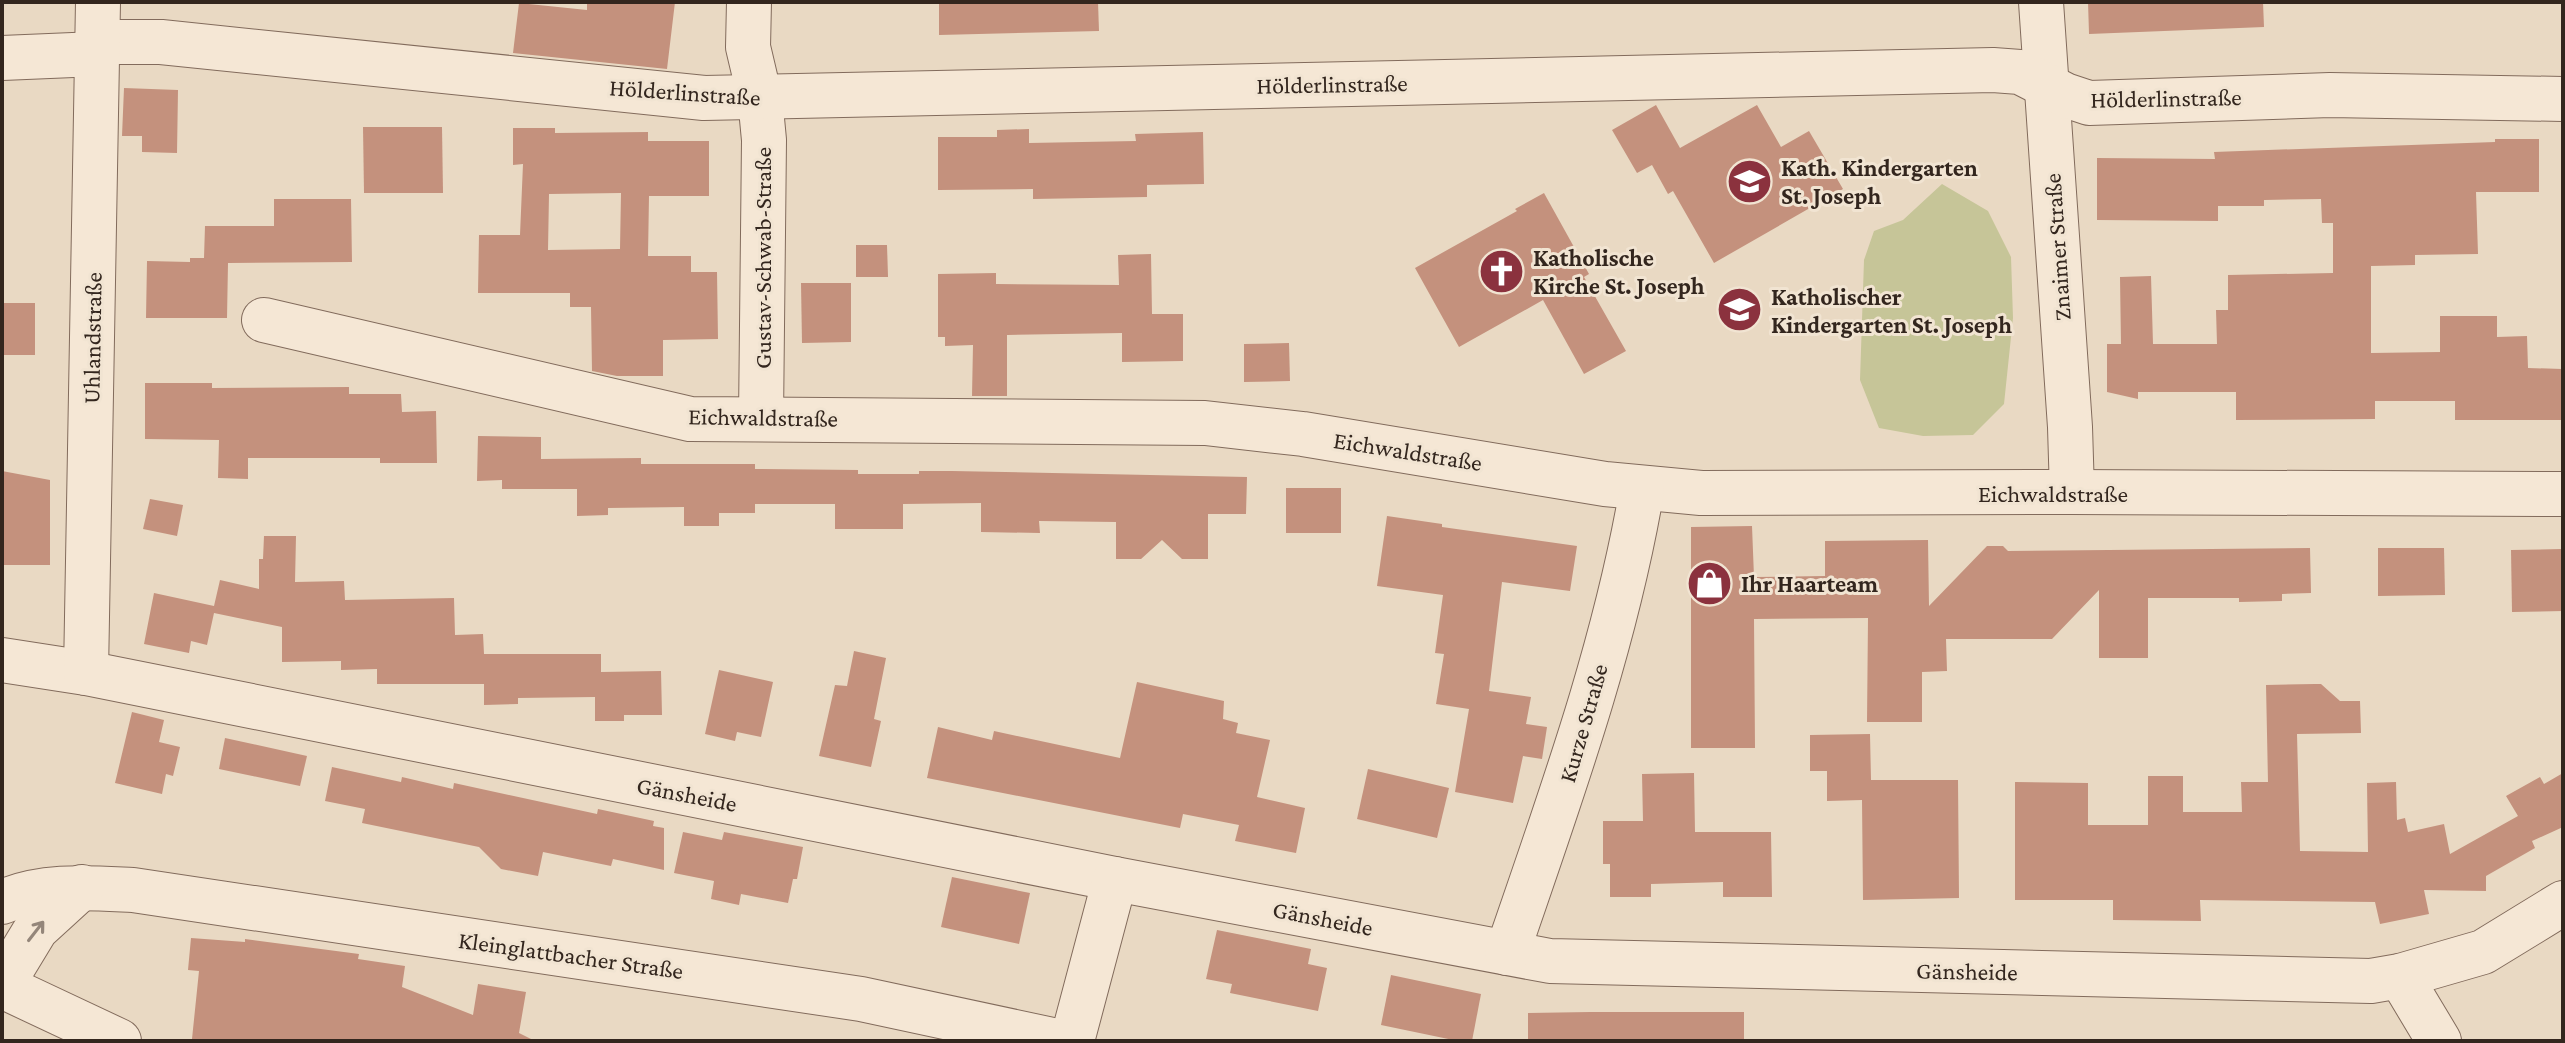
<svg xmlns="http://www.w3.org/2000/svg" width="2565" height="1043" font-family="'Crimson Pro',serif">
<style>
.green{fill:#c6c598}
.building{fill:#c4917d;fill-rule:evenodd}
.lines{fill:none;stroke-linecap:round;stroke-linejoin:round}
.minor-casing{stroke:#826b5c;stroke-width:46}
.minor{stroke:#f5e7d5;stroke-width:44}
.oneway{stroke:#94867a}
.labels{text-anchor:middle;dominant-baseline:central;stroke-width:6;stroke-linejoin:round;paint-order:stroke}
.street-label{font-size:24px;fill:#33261e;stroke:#f1e4d2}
.poi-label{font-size:24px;font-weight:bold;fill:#33261e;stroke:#f1e4d2;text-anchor:start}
</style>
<rect width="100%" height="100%" fill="#e9d9c3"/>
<polygon class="green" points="1942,184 1988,211 2011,257 2013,318 2004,404 1973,435 1923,436 1879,428 1860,380 1864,260 1874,231 1903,220"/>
<g class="building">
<polygon points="587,2 675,2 667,69 513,53 519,3 587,10"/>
<polygon points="939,2 1098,2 1099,31 939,35"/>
<polygon points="2088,2 2263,2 2264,27 2089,34"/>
<polygon points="124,88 178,90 177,153 142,152 142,136 122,136"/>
<polygon points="1656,105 1680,148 1757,105 1781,147 1809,131 1843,189 1714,263 1673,191 1668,194 1652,165 1637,173 1612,130"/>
<polygon points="363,127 442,127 443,193 364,193"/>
<path d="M513,128H555V133L648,132V141H709V196H649L648,256H691V272H717L718,339L663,340V376H617L592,371L591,307H570V293H478L479,235H520L523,164L513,165ZM621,193L620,249L548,250L549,194Z"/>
<polygon points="1029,129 1029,143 1136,141 1135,134 1203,132 1204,184 1147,185 1147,197 1033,199 1033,189 938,190 938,137 997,137 997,130"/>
<polygon points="2495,139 2539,139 2539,192 2476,192 2478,254 2415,255 2415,265 2371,266 2371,353 2440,352 2440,316 2497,316 2497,337 2527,336 2528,368 2562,369 2563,420 2455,420 2455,401 2375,401 2375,419 2236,420 2236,392 2138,392 2138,399 2107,392 2107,344 2121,344 2120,277 2151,276 2153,344 2217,344 2216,310 2228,310 2228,275 2333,273 2333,223 2322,223 2321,199 2264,200 2264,206 2218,206 2218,221 2097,220 2097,158 2215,159 2214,152 2495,142"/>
<polygon points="1544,193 1589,274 1584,277 1626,351 1584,374 1543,300 1459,347 1415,268 1517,211 1515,209"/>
<polygon points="274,199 351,199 352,262 228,263 227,318 146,318 147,261 190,262 190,258 204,258 205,226 274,226"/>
<polygon points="856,245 887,245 888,277 856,277"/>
<polygon points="1151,254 1152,314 1183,314 1183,361 1122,362 1122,333 1007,335 1007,396 972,396 973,345 945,346 945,337 938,337 938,274 996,273 996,284 1119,285 1118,255"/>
<polygon points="801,283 851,283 851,342 802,343"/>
<rect x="2" y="303" width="33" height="52"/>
<polygon points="1289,343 1290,381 1244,382 1244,344"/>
<polygon points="145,383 212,383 212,388 349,387 349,394 401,394 402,412 436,411 437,463 380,463 380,458 248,458 248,479 218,478 219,440 145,439"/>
<polygon points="478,436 541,437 541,459 641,458 641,464 755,464 755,469 858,470 858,474 919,474 919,471 952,471 1247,477 1246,514 1208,514 1208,559 1182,559 1162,540 1141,559 1116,559 1116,522 1039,521 1040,533 981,532 981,503 903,504 903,529 835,529 835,504 755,504 755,513 719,513 719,526 684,526 684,507 608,508 608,515 577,516 577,489 502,489 502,480 477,481"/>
<polygon points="2,471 50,480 50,565 2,565"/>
<rect x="1286" y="488" width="55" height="45"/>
<polygon points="150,499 183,505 177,536 143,529"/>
<polygon points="1387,516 1442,524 1442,527 1577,546 1570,591 1502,582 1489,691 1531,697 1526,724 1547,727 1542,759 1523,756 1513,803 1455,792 1469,709 1436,704 1444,654 1435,653 1443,595 1377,586"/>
<polygon points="1752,526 1754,577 1825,576 1825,541 1928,540 1929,606 1987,546 2003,546 2008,551 2310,548 2311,593 2282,594 2282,601 2239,602 2239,598 2148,598 2148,658 2099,658 2099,590 2052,639 1946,639 1947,671 1922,672 1922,722 1867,722 1868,618 1754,619 1755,748 1691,748 1691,527"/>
<polygon points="264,536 296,536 295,582 344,581 345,600 454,598 455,635 483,634 484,654 601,654 601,672 661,671 662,715 624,715 624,721 595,721 595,697 518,698 518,704 484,705 484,684 377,684 377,669 341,670 341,661 282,662 282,627 214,613 207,645 191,641 189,653 144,644 154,593 214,606 220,580 259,589 259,559 263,559"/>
<polygon points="2378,548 2444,548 2445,595 2378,596"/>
<polygon points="2562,549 2563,611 2512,612 2511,550"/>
<polygon points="854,651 886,658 874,719 881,721 871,767 819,756 835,685 847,686"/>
<polygon points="719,670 773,682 761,737 737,732 735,741 705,734"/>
<polygon points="1137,682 1224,701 1223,719 1238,723 1236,733 1270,740 1257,797 1305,808 1296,853 1235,841 1239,825 1183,814 1180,828 927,778 938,727 992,740 994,731 1120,758"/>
<polygon points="2315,684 2321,684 2340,701 2360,701 2361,733 2297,734 2300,851 2368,852 2367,783 2396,782 2397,820 2405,818 2408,832 2444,824 2450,854 2518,816 2506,796 2540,777 2544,784 2563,773 2563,827 2532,841 2535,848 2486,876 2486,891 2424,890 2429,914 2380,924 2375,902 2200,900 2201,921 2113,920 2113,900 2015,900 2015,782 2088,783 2088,825 2148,825 2148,776 2183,776 2183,812 2242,812 2241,782 2268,782 2266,685"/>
<polygon points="132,712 164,720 159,742 180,747 173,776 166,774 162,794 115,783"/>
<polygon points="1870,734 1871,780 1958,780 1959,898 1863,900 1862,800 1827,801 1827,771 1810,771 1810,735"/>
<polygon points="225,738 307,756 300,786 219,769"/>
<polygon points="332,767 401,782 402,777 453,789 454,783 597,814 598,809 654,821 653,826 664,828 664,870 613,859 611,866 543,852 538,876 501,869 479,847 362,823 365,809 325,801"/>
<polygon points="1368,769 1449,788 1437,838 1357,819"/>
<polygon points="1694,773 1695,832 1771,832 1772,897 1723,897 1723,882 1651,884 1651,897 1610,897 1610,864 1603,864 1603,821 1643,821 1642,774"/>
<polygon points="683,832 722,840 724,832 803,847 797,879 793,879 788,903 741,894 739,905 711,899 714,881 674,873"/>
<polygon points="952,877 1030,893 1019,944 941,927"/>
<polygon points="1217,930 1311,949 1308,964 1327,968 1318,1011 1230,993 1232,984 1206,979"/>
<polygon points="191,938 245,942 245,939 359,954 358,959 405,966 402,987 473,1015 478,984 526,992 519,1033 535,1041 192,1039 199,971 188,970"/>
<polygon points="1391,975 1481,994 1472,1041 1458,1041 1381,1025"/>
<polygon points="1590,1012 1744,1012 1744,1041 1528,1041 1528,1013"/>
</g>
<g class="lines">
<defs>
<g id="minor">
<polyline points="749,2 748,47 760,98 764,140 761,419"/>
<polyline points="2041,2 2070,427 2072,492"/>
<polyline points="98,42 161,42 704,98 1993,70 2020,72 2065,95 2089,103 2330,95 2563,99"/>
<polyline points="2,58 97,54"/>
<polyline points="264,320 690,419 1205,423 1303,434 1605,484 1701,493 2072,492 2563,494"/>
<polyline points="2,660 86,673 1115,879 1550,961 2371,981 2400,976 2483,952 2563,903"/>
<polyline points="86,673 98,2"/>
<path d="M2,902C43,884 89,888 133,890L861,999L1057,1041"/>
<path d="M1507,953C1559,801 1615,648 1642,489"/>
<polyline points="2400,976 2439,1041"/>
<polyline points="2,985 36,929 82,887"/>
<polyline points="2,986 119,1041"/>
<polyline points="1072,1041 1115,879"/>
</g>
</defs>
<use href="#minor" class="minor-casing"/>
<use href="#minor" class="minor"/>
</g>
<defs><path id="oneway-shaft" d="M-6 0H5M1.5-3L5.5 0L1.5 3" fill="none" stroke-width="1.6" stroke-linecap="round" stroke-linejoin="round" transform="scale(2)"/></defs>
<use class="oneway" href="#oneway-shaft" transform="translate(36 931) rotate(-52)"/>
<defs>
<symbol id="school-disc" viewBox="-11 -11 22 22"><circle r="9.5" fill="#8b323e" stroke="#f1e4d2"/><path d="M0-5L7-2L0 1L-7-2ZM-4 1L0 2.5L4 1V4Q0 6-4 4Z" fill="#fff"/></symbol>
<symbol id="church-disc" viewBox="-11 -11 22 22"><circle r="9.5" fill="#8b323e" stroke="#f1e4d2"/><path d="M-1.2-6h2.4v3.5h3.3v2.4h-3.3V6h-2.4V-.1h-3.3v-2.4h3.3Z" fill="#fff"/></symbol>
<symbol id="shop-disc" viewBox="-11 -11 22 22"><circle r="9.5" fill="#8b323e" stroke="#f1e4d2"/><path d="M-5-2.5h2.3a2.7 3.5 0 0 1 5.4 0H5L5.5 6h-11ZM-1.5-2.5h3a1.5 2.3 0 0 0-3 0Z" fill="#fff"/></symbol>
</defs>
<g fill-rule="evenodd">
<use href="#school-disc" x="1724" y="156" width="51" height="51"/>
<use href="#church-disc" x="1476" y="246" width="51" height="51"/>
<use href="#school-disc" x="1714" y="284" width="51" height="51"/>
<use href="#shop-disc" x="1684" y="558" width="51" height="51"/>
</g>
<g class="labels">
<g class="street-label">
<text transform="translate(1332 84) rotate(-1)">Hölderlinstraße</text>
<text transform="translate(685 92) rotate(4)">Hölderlinstraße</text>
<text transform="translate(2166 98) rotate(-1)">Hölderlinstraße</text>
<text transform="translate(2057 247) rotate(-94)">Znaimer Straße</text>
<text transform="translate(762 258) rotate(-90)">Gustav-Schwab-Straße</text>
<text transform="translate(92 338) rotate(-89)">Uhlandstraße</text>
<text transform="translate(763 417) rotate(1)">Eichwaldstraße</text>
<text transform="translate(1408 451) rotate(9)">Eichwaldstraße</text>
<text x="2053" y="493">Eichwaldstraße</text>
<text transform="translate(1583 723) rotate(-74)">Kurze Straße</text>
<text transform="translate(687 794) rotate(11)">Gänsheide</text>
<text transform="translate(1323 918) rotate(11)">Gänsheide</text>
<text transform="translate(571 955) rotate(8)">Kleinglattbacher Straße</text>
<text transform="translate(1967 971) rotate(1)">Gänsheide</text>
</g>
<g class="poi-label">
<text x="1781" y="167">Kath. Kindergarten<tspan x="1781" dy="28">St. Joseph</tspan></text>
<text x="1533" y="257">Katholische<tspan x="1533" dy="28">Kirche St. Joseph</tspan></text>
<text x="1771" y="296">Katholischer<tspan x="1771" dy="28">Kindergarten St. Joseph</tspan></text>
<text x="1741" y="583">Ihr Haarteam</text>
</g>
</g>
<rect width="2565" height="1043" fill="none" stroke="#33261e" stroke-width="8"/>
</svg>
